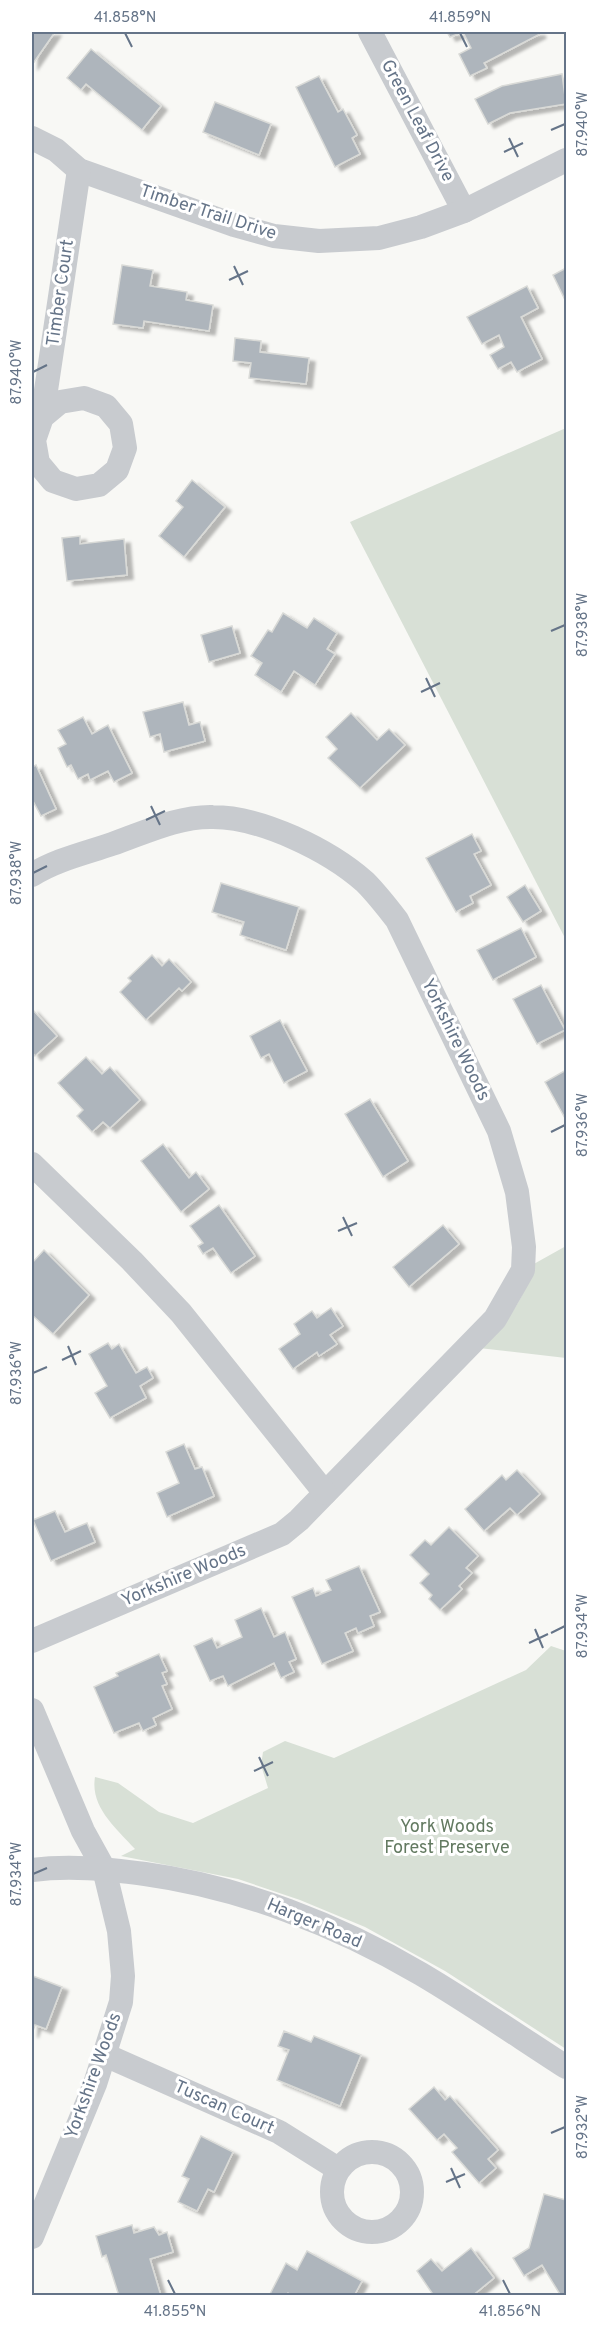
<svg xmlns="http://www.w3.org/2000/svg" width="598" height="2327" font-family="Overpass,sans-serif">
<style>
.green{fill:#d8e0d6}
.building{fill:#aeb5bc;stroke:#d9dad7;stroke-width:1.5;filter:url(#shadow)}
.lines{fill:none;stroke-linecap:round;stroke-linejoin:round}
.minor{stroke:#c8cbcf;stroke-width:24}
.ticks{fill:none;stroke:#657488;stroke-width:2}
.labels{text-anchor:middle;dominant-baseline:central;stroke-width:6;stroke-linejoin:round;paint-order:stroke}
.street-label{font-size:18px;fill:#657488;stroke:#fff}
.park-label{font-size:18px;fill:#637a61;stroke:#fff}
.neatline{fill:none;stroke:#657488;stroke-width:2}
.ticks-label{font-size:15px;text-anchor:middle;fill:#657488}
</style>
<defs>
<filter id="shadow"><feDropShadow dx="6" dy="4" stdDeviation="1.5" flood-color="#0004"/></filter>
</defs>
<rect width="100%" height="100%" fill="#f8f8f5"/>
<g class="green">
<polygon points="566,428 566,940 350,522"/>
<path d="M566,1246V1358L479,1348C505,1325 526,1299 532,1265Z"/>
<path d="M551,1646L566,1651V2049L445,1971L365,1927L300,1900L238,1879L121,1856L135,1849C116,1828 90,1807 95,1777L118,1783L159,1812L193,1823L268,1788L261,1765L263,1752L285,1741L334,1758L526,1670Z"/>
</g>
<g class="building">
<polygon points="32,32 55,32 32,65"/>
<polygon points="447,32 463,32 450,37"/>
<polygon points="463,32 539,32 540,34 484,63 487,68 470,76 459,54 471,48"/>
<polygon points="91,49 161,106 142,130 86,84 81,90 67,78"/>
<polygon points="562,74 566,104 510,113 488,124 475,99 502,86"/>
<polygon points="319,76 338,112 343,109 357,135 352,138 360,154 335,167 296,87"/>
<polygon points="215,102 271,124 259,155 203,132"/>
<polygon points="122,265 153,270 150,286 187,292 186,300 213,305 209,331 144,321 143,328 113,324"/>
<polygon points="566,268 566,302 553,275"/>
<polygon points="527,286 538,308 521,317 542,359 517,372 511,362 498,369 490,355 504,347 499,335 482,344 467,317"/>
<polygon points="235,338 261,341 260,352 309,358 306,384 249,378 251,363 233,361"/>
<polygon points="192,480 225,507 184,557 159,536 183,507 176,501"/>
<polygon points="80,536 80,544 124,539 127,575 67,581 62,538"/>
<polygon points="283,613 307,628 314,618 337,633 327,649 335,654 315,685 294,671 281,692 255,675 262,663 251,656 268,630 272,632"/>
<polygon points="232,626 240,653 209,662 201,635"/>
<polygon points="183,702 189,725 200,722 205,741 164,752 160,734 150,737 143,712"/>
<polygon points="351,713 377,740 389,729 405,745 360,788 328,758 337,749 326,737"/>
<polygon points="83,717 92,734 108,725 132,773 114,782 108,771 90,780 88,774 78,779 71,765 67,767 58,748 66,744 58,730"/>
<polygon points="36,765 56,809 41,816 32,799 32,767"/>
<polygon points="472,834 481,851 474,854 491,885 470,896 473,903 456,912 426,858"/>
<polygon points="221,883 299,907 286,950 240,935 244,922 212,912"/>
<polygon points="525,885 541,911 523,922 507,897"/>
<polygon points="521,928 536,957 493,980 477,950"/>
<polygon points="152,955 162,966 169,959 191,982 182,991 179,988 146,1020 120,992 131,981 128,978"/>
<polygon points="541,985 565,1030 537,1044 513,999"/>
<polygon points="32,1009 57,1036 35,1056 32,1052"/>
<polygon points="280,1020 307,1071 284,1083 269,1054 261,1058 250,1036"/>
<polygon points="86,1057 102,1074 110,1067 140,1100 110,1128 103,1122 92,1132 77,1116 83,1110 58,1083"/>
<polygon points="566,1070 566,1120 545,1082"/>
<polygon points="370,1099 408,1161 383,1177 345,1114"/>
<polygon points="163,1144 189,1178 196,1172 209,1189 181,1212 141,1161"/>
<polygon points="219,1205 255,1256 231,1273 213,1248 203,1254 198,1246 203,1243 190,1226"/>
<polygon points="443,1225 459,1244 409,1287 393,1267"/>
<polygon points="44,1250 89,1295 53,1334 32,1315 32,1263"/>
<polygon points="331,1308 343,1326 330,1335 337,1344 319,1356 317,1352 293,1369 279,1349 300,1334 294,1324 312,1311 317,1318"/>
<polygon points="108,1343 112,1349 119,1344 136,1373 147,1367 153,1378 140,1386 146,1398 110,1418 95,1393 107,1386 89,1354"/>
<polygon points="184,1444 195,1469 202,1467 214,1496 167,1517 157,1493 179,1483 166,1452"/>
<polygon points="517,1470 540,1494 517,1515 510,1508 484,1531 465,1509 502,1475 506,1480"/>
<polygon points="55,1511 65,1532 87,1523 95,1542 51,1561 33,1520"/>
<polygon points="449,1527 478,1556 466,1568 472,1573 459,1586 462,1589 440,1610 429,1599 432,1595 420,1583 429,1574 410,1555 425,1540 431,1545"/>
<polygon points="359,1566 380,1612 370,1616 374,1626 358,1633 356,1628 345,1633 353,1651 322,1664 292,1597 313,1588 316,1596 331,1590 326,1580"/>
<polygon points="261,1608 274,1637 285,1632 296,1659 289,1662 294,1672 281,1678 274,1663 228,1686 223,1676 210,1681 194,1646 212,1638 217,1648 242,1637 235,1620"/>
<polygon points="159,1654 167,1671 162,1673 167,1684 162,1686 172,1709 153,1718 156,1725 143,1731 139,1723 114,1733 94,1687 118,1676 116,1673"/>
<polygon points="33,1976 62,1987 46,2029 35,2025 32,2034 32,1980"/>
<polygon points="284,2031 311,2042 314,2036 361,2055 340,2106 277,2080 289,2050 278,2046"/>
<polygon points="434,2087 445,2100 450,2096 498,2150 488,2159 496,2168 479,2183 452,2152 457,2148 444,2134 437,2140 409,2109"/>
<polygon points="201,2136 233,2152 214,2192 208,2189 197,2211 178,2202 189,2179 182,2176"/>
<polygon points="544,2194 566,2200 566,2294 564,2296 561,2296 542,2265 524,2276 513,2258 529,2248"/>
<polygon points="132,2225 134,2233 154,2227 159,2235 167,2232 173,2252 150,2259 161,2296 119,2296 106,2255 102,2257 96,2236"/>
<polygon points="471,2248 494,2278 472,2296 434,2296 417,2271 431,2259 442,2271"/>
<polygon points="307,2251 362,2281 354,2296 292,2296 288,2293 286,2296 269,2296 286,2263 297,2270"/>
</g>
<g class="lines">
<g class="minor">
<polyline points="370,32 464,211"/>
<polyline points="32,138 56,150 79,170 234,225 274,236 319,241 379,238 421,227 464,211 566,160"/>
<polyline points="42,417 60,402 84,398 106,406 121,424 125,448 117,470 99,485 76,489 53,481 38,463 34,440 42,417 79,170"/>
<path d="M32,875C55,860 86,853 112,844C144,833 178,816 213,817C261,817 329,850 365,882C377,894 387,907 397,920L499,1131L517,1192L524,1247L523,1270L495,1319L299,1520L282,1534L32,1641"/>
<polyline points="32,1164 132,1261 181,1313 325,1493"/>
<polyline points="32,1710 83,1831 104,1869 119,1931 123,1976 121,2002 95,2084 32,2237"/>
<path d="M32,1870C70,1865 106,1869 145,1874C240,1887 338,1925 421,1974C470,2003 518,2036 566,2067"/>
<polyline points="105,2055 279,2132 338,2169"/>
<circle cx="372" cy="2192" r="40"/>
</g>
</g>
<path class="ticks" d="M125,33L132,47M460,33L467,47M551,130L565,124M509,138L518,157M504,152L523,143M234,266L243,285M229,280L248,271M33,372L47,365M551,631L565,625M426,678L435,697M421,692L440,683M151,806L160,825M146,820L165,811M33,873L47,866M551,1132L565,1125M343,1217L352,1236M338,1231L357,1223M68,1346L76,1365M62,1360L81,1351M33,1373L47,1367M535,1629L543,1648M551,1633L565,1626M529,1643L548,1634M259,1757L268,1776M254,1771L273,1762M33,1874L47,1868M551,2133L565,2127M451,2168L460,2188M446,2182L465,2174M168,2280L175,2294M503,2280L510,2294"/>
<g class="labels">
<g class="street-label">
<text transform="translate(417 121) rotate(62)">Green Leaf Drive</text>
<text transform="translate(208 213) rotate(18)">Timber Trail Drive</text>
<text transform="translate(61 293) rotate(-82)">Timber Court</text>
<text transform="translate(455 1040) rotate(64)">Yorkshire Woods</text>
<text transform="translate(184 1576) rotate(-23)">Yorkshire Woods</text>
<text transform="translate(314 1924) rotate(23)">Harger Road</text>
<text transform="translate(94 2076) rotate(-70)">Yorkshire Woods</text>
<text transform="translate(224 2108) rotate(24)">Tuscan Court</text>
</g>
<g class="park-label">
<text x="447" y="1827">York Woods<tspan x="447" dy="21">Forest Preserve</tspan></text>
</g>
</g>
<rect width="598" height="2327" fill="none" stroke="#ffffff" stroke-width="66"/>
<rect x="33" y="33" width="532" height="2261" class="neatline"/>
<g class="ticks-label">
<text x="125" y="22">41.858°N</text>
<text x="460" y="22">41.859°N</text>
<text transform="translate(582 124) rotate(-90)" y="5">87.940°W</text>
<text transform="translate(16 372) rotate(-90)" y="5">87.940°W</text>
<text transform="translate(582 625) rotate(-90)" y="5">87.938°W</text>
<text transform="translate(16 873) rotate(-90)" y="5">87.938°W</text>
<text transform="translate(582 1125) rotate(-90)" y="5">87.936°W</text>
<text transform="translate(16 1373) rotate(-90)" y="5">87.936°W</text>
<text transform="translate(582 1626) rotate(-90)" y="5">87.934°W</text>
<text transform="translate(16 1874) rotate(-90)" y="5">87.934°W</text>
<text transform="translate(582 2127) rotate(-90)" y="5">87.932°W</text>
<text x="175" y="2316">41.855°N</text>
<text x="510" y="2316">41.856°N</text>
</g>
</svg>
